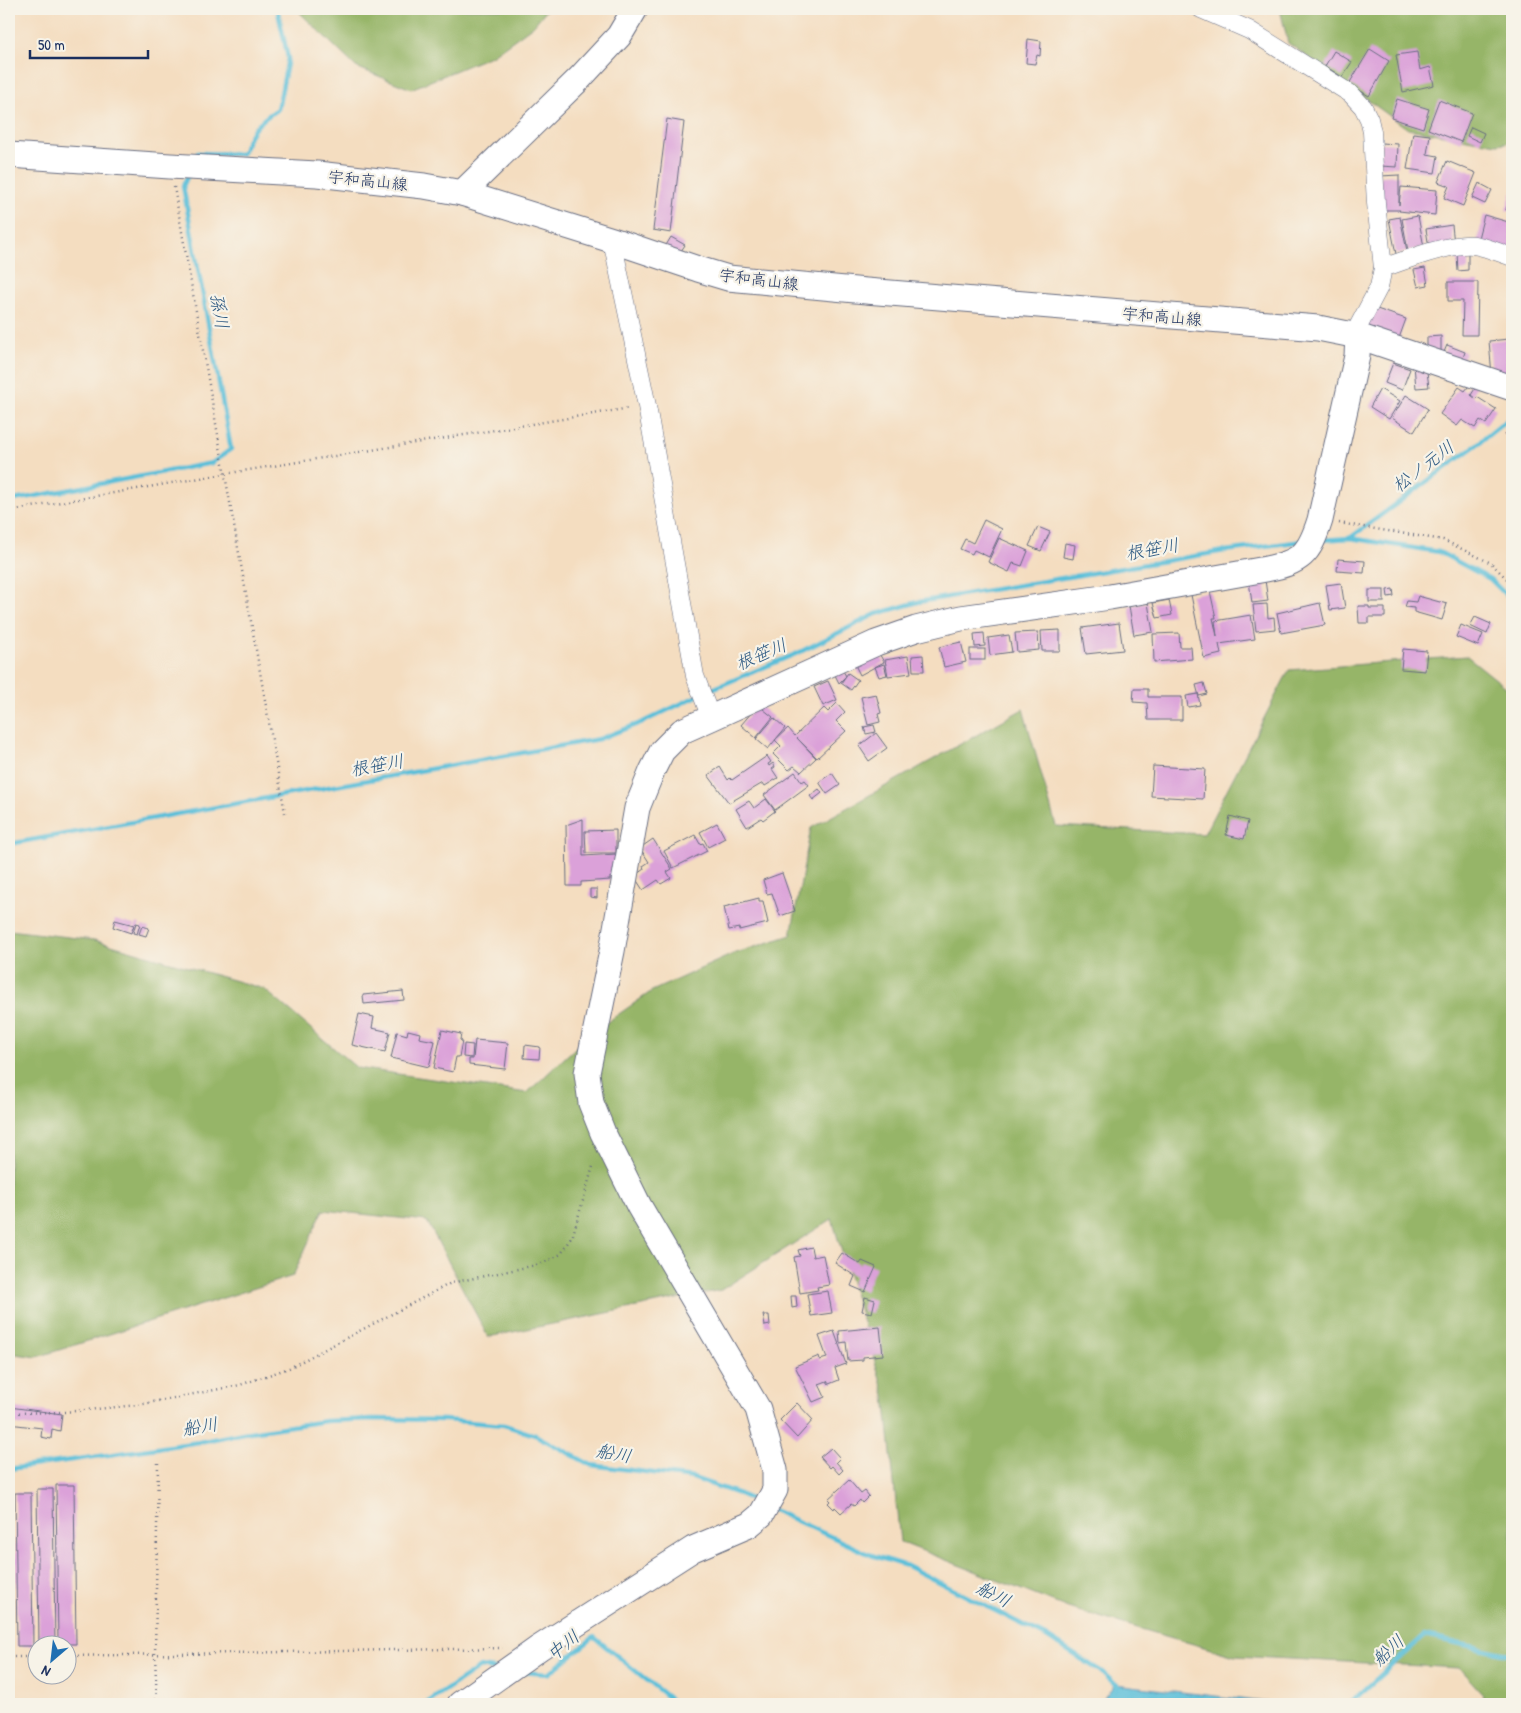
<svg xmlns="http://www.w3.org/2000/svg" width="1521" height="1713" font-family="'Patrick Hand','Klee One',sans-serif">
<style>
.forest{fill:#96b568;stroke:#587263}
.water{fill:#5bbfd9;stroke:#3b779c}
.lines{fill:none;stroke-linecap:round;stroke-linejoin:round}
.stream{stroke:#5bbfd9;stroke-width:4.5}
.building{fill:#dba1d9}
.street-casing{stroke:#676c80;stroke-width:19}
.secondary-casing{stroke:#676c80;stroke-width:27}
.path{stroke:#676c80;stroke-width:2.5;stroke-dasharray:1 4;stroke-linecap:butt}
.street{stroke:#fff;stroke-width:18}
.secondary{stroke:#fff;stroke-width:25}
.labels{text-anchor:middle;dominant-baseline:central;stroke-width:4.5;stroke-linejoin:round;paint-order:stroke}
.street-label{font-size:16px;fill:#1b2f5e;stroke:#f7f3e8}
.water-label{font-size:18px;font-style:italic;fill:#2e5a83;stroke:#f7f3e8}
</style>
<rect width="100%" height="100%" fill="#f7f3e8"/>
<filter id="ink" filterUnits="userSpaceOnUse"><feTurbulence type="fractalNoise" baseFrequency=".02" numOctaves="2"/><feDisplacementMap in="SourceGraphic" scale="10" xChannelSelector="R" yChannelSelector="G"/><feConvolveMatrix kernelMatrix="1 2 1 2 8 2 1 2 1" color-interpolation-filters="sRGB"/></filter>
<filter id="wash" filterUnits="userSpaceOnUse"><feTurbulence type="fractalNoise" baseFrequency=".0096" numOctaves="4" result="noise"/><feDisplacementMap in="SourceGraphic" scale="20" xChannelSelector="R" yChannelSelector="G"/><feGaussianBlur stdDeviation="1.12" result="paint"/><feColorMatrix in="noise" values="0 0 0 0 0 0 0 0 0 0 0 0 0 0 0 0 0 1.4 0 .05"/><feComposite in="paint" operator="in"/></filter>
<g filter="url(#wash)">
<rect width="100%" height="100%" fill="#f4ddc0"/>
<g class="forest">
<polygon points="296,9 547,9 533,26 493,55 411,89 356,67"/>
<polygon points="1280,9 1512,9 1512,142 1497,144 1408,129 1288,43"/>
<polygon points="1467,656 1512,692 1512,1704 1480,1704 1483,1694 1459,1668 1235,1656 1068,1608 900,1542 885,1395 832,1219 721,1290 488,1337 427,1221 323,1210 293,1276 37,1357 9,1353 9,930 94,940 264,989 357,1068 527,1093 590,1034 652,991 733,954 791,935 811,828 1023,709 1056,826 1204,834 1289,670"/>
</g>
<polygon class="water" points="1115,1684 1282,1704 1099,1704"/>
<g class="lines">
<g class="stream">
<path d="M195,159L198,153L242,154C251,130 256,123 278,109L288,58L278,12"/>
<polyline points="9,501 212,463 231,449 183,186 188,175"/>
<polyline points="1350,538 1475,446 1512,416"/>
<polyline points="1321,540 1350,538 1439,552 1490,579 1512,601"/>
<polyline points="705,692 798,653 876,614 918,602 1225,551 1303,541"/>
<polyline points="9,844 599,739 643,722 697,696"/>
<polyline points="9,1469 199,1442 243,1433 326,1421 372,1419 445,1420 504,1425 535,1435 591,1465 693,1478 739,1494 759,1503"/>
<polyline points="773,1510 871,1555 907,1566 1045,1636 1102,1672 1118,1687"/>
<polyline points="522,1672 548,1674 594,1637 676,1704"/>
<polyline points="425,1704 480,1667 494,1669"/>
<polyline points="1349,1704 1424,1636 1512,1655"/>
</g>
</g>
<g id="blocks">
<g class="building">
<polygon points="1028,39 1041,41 1040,56 1037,55 1035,64 1026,63"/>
<polygon points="1370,49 1389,61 1369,96 1349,84"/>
<polygon points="1334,51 1352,62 1342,77 1325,66"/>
<polygon points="1417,52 1420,70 1430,67 1434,85 1403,92 1396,55"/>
<polygon points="1397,99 1429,109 1423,128 1391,118"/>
<polygon points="1439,100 1472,113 1461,142 1428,129"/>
<polygon points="667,119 684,122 671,233 653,230"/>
<polygon points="1471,127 1484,133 1480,142 1467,136"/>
<polygon points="1413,133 1430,135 1427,154 1438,156 1435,173 1407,169"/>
<polygon points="1381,143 1398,144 1397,167 1380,166"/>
<polygon points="1447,161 1476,173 1463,206 1444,198 1449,186 1438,182"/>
<polygon points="1399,175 1399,205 1401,187 1437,190 1435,215 1399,211 1400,210 1381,210 1380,176"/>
<polygon points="1479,183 1492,190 1485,204 1472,198"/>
<polygon points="1512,191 1512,212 1506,210"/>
<polygon points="1484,215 1512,223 1511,251 1477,242"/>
<polygon points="1418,216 1424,247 1408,251 1402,219"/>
<polygon points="1400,217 1407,251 1396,254 1389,219"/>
<polygon points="1452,225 1454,244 1429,248 1426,229"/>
<polygon points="671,237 685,245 679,254 665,247"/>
<polygon points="1457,253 1468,253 1468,270 1458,271"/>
<polygon points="1425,268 1428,285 1418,287 1414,270"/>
<polygon points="1448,282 1478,282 1477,335 1462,335 1463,301 1448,301"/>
<polygon points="1374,308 1406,319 1398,341 1366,330"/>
<polygon points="1508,320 1512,320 1512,341 1509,341 1512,373 1492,375 1489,341 1509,339"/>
<polygon points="1441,336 1441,353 1427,353 1427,337"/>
<polygon points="1447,345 1465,352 1461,364 1442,357"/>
<polygon points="1393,363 1410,369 1402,390 1385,383"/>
<polygon points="1426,364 1429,387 1416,388 1414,365"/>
<polygon points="1471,383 1476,387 1471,395 1476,399 1477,397 1496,409 1486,424 1480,420 1475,428 1462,420 1457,426 1440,414 1459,387 1465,391"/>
<polygon points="1380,389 1400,401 1389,419 1370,407"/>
<polygon points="1406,395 1428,409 1414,432 1392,418"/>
<polygon points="1512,430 1512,442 1509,443 1505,434"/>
<polygon points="984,520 1002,529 989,557 974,550 972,554 960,549 965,539 973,543"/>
<polygon points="1038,527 1050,532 1041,551 1029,546"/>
<polygon points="999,538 1028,551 1022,566 1013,563 1009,572 988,562"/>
<polygon points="1065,543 1075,545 1073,559 1063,557"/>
<polygon points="1338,559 1365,561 1364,573 1337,571"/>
<polygon points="1265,580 1268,601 1252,603 1249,581"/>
<polygon points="1341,583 1345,608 1330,610 1326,585"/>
<polygon points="1393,589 1394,596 1388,597 1387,590"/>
<rect x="1369" y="590" width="15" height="12"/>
<polygon points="1210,591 1216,618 1213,618 1217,636 1215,621 1251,615 1255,639 1219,644 1221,654 1204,658 1191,595"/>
<polygon points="1418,596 1447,604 1442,620 1414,612 1414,608 1405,607 1407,601 1416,602"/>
<polygon points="1169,600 1172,615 1157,618 1153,603"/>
<polygon points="1148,603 1153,632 1134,635 1129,606"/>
<polygon points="1320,603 1325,625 1281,633 1277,613"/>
<polygon points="1267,604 1268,618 1274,617 1275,629 1256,631 1253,605"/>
<polygon points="1358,606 1369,606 1369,608 1385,608 1385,617 1369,617 1369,623 1359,623"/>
<polygon points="1475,617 1491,624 1487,634 1470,626"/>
<polygon points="1119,623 1123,650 1086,654 1082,628"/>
<polygon points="1461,625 1483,634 1478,646 1456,637"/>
<polygon points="1060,630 1060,651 1042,651 1041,631"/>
<polygon points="1038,632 1039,650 1017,652 1015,633"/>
<polygon points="984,633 985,646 975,647 974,634"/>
<polygon points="1179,633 1180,647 1191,647 1192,659 1154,662 1153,634"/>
<polygon points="1009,635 1012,652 990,655 988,638"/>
<polygon points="961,642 966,662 944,667 939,647"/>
<rect x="970" y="649" width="15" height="11"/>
<polygon points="1403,649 1427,651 1425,671 1401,669"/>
<polygon points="878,652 884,662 860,675 855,665"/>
<polygon points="923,655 924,671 913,671 912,656"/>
<polygon points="908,656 911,673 888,676 885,660"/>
<polygon points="884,664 887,675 879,677 875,667"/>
<polygon points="843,671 846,676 839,683 835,675"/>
<polygon points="848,673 858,680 851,690 841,683"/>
<polygon points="828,681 837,700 823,706 814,687"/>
<polygon points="1204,683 1207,694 1199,696 1196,685"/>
<polygon points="1134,689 1148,689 1148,697 1182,697 1182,720 1148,720 1147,703 1133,702"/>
<polygon points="876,694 881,713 878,714 880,722 868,725 861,697"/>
<polygon points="1198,694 1200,705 1188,707 1186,696"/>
<polygon points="837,703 845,712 836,721 846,731 817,758 797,738 816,758 801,772 794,766 789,770 773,754 781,746 775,740 788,728 795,736 824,708 828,712"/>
<polygon points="758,705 773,717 756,738 741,725"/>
<polygon points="774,718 785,728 768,749 756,739"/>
<polygon points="874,725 876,732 866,734 864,727"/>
<polygon points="876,733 887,748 869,761 859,746"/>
<polygon points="767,756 771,762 768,764 769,766 773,763 775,767 772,769 778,778 765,786 763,783 729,803 708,775 720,767 728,780 730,778 732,780"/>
<polygon points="1153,766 1205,769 1203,799 1151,796"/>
<polygon points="795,772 802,782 805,780 809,785 775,810 764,795"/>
<polygon points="832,773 840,785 827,794 819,782"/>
<polygon points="819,789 822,793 813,800 810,796"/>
<polygon points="766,799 775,811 763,820 761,818 747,827 736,809 749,801 754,808"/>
<polygon points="1230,816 1248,821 1244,839 1226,835"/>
<polygon points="583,819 583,856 617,854 617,877 610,877 610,880 581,882 581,886 567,886 566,825"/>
<polygon points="717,823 725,838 708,847 700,832"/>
<polygon points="616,830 616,853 586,853 585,831"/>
<polygon points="695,835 700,844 703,843 707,851 673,868 664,851"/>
<polygon points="653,839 672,869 667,872 671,878 661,884 658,880 643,890 634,876 644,869 643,866 649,862 640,848"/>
<polygon points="782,873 795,911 780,916 772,893 767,894 763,880"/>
<polygon points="590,889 597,889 597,898 590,897"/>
<polygon points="759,898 759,901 763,901 768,923 739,930 739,928 729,930 724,907"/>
<polygon points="115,920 134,925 131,933 113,927"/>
<polygon points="136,923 140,924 137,934 133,933"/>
<polygon points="142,926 149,928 146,936 139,934"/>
<polygon points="403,991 404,1000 364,1004 363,995"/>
<polygon points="359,1014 374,1017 372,1028 390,1032 385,1052 352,1045"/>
<polygon points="408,1030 420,1033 419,1038 435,1041 429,1067 391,1058 397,1032 407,1035"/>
<polygon points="442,1030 461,1034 460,1040 462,1041 459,1057 456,1057 453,1072 434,1068"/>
<polygon points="475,1040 508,1043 505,1069 469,1065 469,1059 473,1059"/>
<polygon points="464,1044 473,1045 472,1058 463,1057"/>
<polygon points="525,1045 540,1047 539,1059 524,1058"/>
<polygon points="811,1247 813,1257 823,1255 829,1285 817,1287 818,1290 800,1293 794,1257 800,1256 798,1250"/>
<polygon points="842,1253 860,1264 862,1261 876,1267 865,1292 851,1286 855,1276 835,1263"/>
<polygon points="828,1291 832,1313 811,1316 807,1294"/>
<polygon points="791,1296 796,1296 797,1307 792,1308"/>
<polygon points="865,1297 875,1300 872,1313 862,1311"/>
<polygon points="763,1315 769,1315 770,1325 765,1326"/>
<polygon points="880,1327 883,1355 863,1357 863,1360 848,1361 846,1342 840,1343 839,1331"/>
<polygon points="834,1331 846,1364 835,1368 839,1380 829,1384 827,1381 819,1384 825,1397 813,1402 795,1366 819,1356 820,1360 827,1358 819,1336"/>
<polygon points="797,1403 813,1420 797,1438 780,1420"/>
<polygon points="9,1407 62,1414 60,1431 52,1429 51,1439 41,1437 42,1428 9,1424"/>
<polygon points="831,1448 840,1458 836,1462 843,1470 839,1474 832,1466 830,1468 820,1457"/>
<polygon points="849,1480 861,1494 865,1491 869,1496 862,1503 860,1500 854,1506 851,1504 841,1513 835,1507 834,1509 828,1503 830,1501 828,1499"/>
<polygon points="56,1485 74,1485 76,1644 58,1644"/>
<polygon points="37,1489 53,1489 55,1645 39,1645"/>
<polygon points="15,1493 31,1493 33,1646 17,1646"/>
</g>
</g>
</g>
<g filter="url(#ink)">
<use href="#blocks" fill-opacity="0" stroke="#676c80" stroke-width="1"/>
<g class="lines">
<defs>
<g id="street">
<polyline points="1201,9 1249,30 1351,94 1363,107 1369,119 1372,132 1376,203 1383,268 1379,287 1359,325 1358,336"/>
<polyline points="612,240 647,406 695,676 711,718"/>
<path d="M1383,268C1405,260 1452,242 1474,245C1487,247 1500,253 1512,257"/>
</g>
<g id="secondary">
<polyline points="9,155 170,166 317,174 424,186 462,193 612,240 698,269 728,278 866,291 1318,328 1358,336 1512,388"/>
<polyline points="462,193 579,79 619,36 635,9"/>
<path d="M460,1704L539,1648L693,1549L749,1525L761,1515L775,1490V1470L758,1409L639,1206L603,1133L591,1103L587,1073L612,951L637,808L652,771L662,751L682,731L711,718L876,643L916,629L961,618L1110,597L1266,569C1301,562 1309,555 1320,520L1357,356L1358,336"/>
</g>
</defs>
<use href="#street" class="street-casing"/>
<use href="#secondary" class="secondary-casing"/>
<g class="path">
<polyline points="174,187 285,813"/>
<polyline points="9,511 224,474 630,408"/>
<polyline points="1339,523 1443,540 1491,563 1512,584"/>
<polyline points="9,1413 65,1412 138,1405 240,1385 289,1368 451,1283 541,1264 561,1254 572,1238 594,1163"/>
<polyline points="68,1656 503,1648"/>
<polyline points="9,1657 38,1657"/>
<polyline points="157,1704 155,1655 158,1463"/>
</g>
<use href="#street" class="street"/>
<use href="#secondary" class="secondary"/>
</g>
</g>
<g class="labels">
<g class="street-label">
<text transform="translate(368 180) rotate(6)">宇和高山線</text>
<text transform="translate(759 279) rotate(7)">宇和高山線</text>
<text transform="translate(1162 316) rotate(5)">宇和高山線</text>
</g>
<g class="water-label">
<text transform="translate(220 311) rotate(80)">孫川</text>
<text transform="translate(1423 466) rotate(-37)">松ノ元川</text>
<text transform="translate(1152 549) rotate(-10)">根笹川</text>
<text transform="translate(761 654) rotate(-23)">根笹川</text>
<text transform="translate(377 765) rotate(-10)">根笹川</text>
<text transform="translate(200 1426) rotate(-9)">船川</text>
<text transform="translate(614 1453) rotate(10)">船川</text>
<text transform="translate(994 1594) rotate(27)">船川</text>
<text transform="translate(563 1645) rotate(-39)">中川</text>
<text transform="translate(1388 1650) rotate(-42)">船川</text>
</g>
</g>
<rect width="1521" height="1713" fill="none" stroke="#f7f3e8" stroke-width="30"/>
<g transform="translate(52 1660) rotate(208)"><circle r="24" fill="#f7f3e8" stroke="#9fa5b1"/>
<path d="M0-4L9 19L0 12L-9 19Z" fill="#1f6fb2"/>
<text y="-8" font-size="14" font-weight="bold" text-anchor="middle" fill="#1b2f5e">N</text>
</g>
<path d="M30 50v8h118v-8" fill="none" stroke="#1b2f5e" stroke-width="2.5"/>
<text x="38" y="50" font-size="15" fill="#1b2f5e" stroke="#f7f3e8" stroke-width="4" paint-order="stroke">50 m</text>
</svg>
